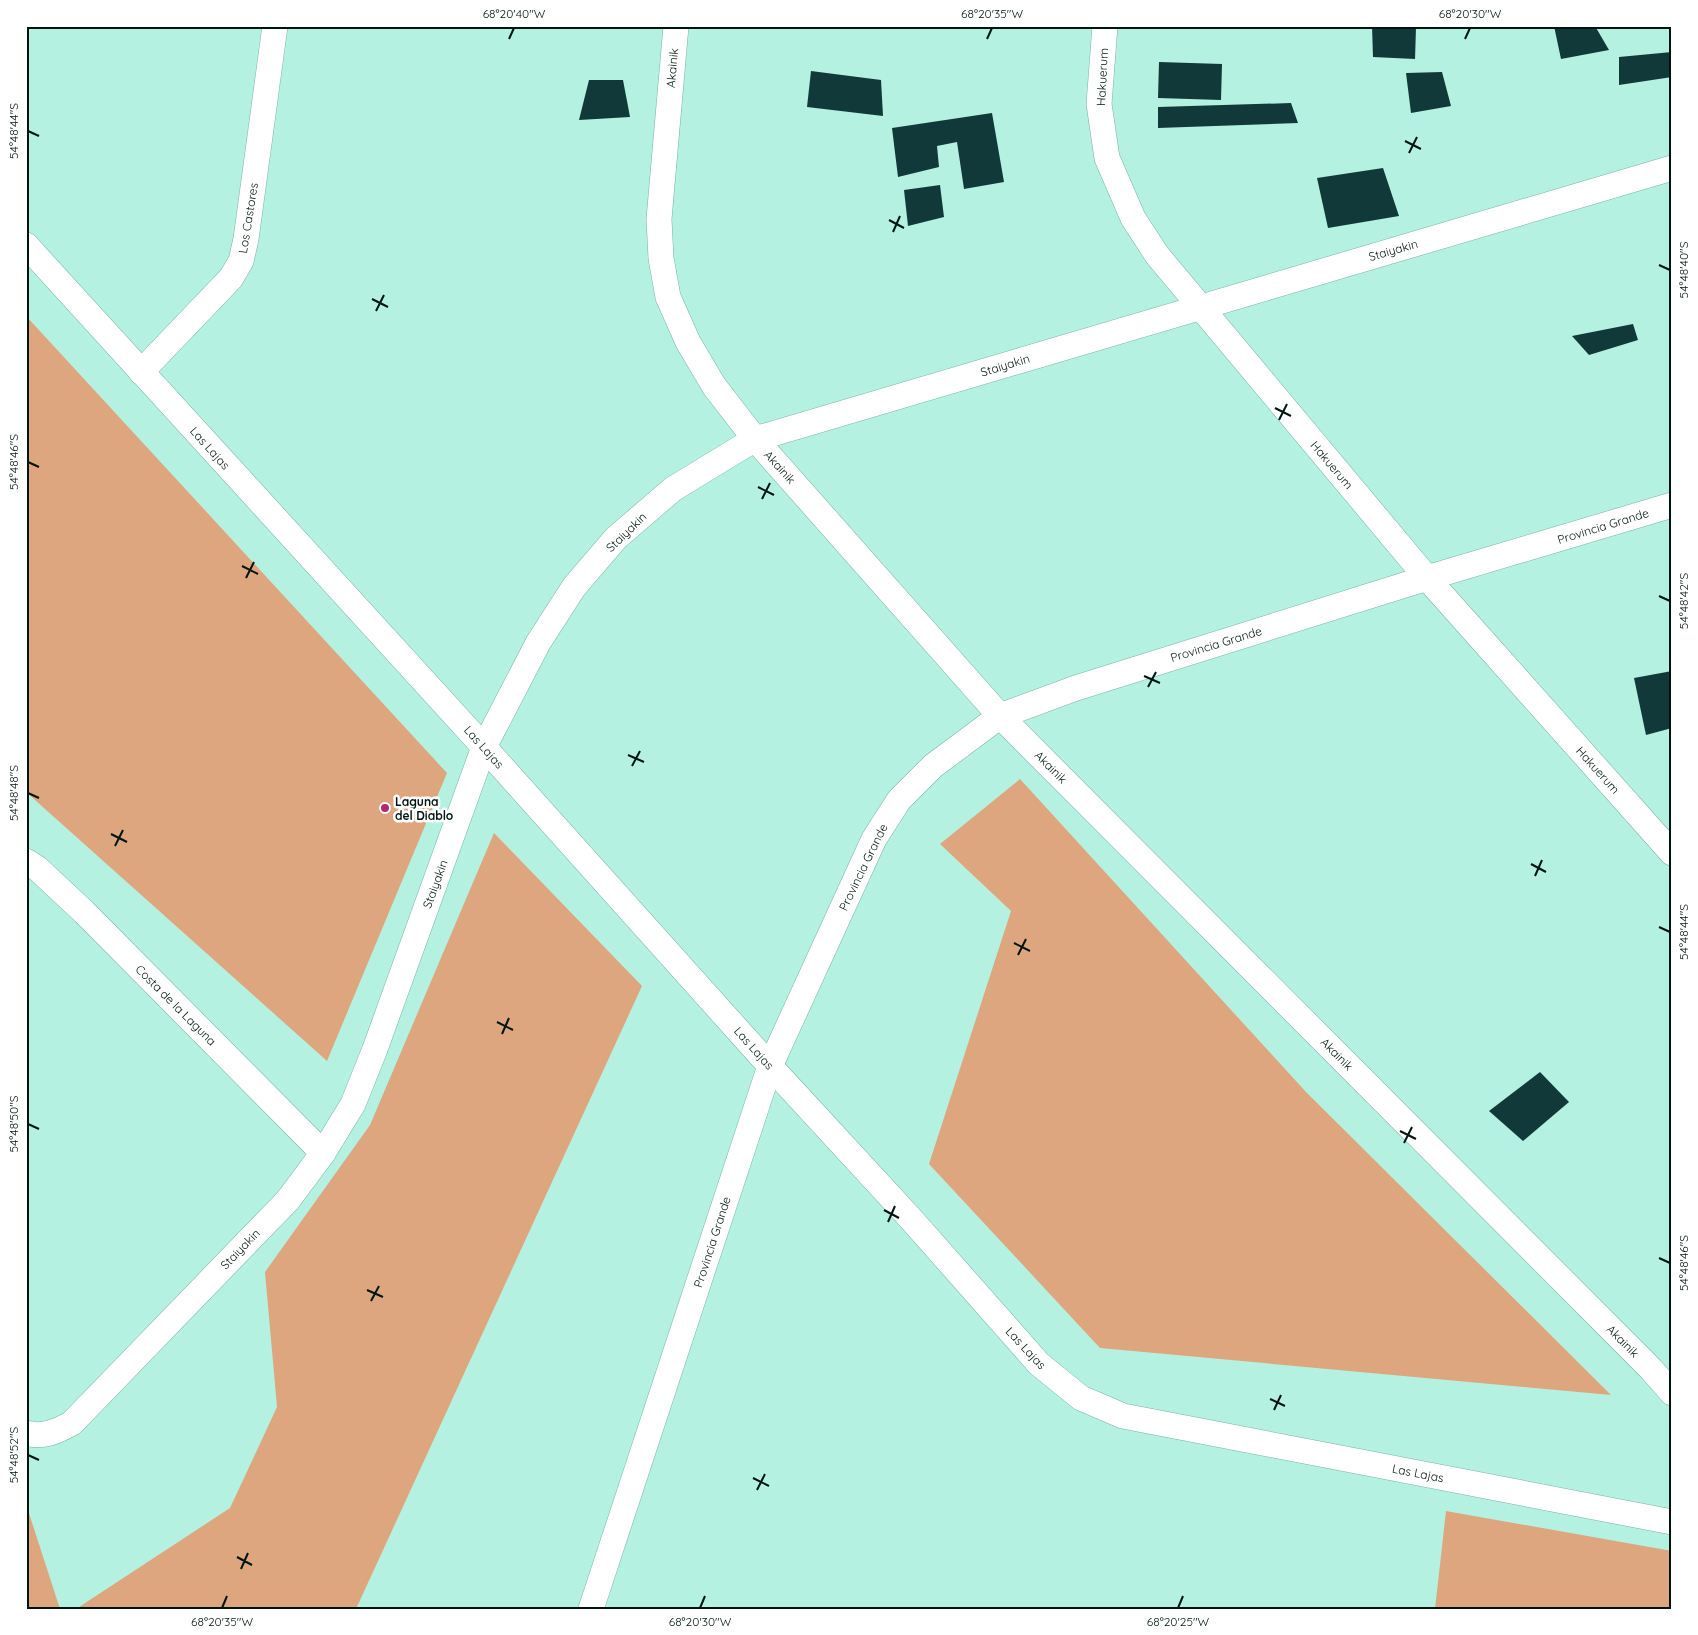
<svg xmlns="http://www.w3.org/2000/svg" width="1698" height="1635" font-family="Quicksand,sans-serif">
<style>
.green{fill:#dea67e}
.building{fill:#113939}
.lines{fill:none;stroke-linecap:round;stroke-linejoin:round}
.street-casing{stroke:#79b4a4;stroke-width:26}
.street{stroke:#fff;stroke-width:25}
.ticks{fill:none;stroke:#001510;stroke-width:2}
.poi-dot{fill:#b22a6c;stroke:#fff;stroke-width:2}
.labels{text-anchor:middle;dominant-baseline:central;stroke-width:5;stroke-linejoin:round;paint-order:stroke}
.street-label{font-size:12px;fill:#001510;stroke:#fff}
.poi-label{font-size:12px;font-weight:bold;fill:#001510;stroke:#fff;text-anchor:start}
.neatline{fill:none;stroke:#001510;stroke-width:2}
.ticks-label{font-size:12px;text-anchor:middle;fill:#001510}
</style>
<rect width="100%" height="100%" fill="#b5f1e1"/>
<g class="green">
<polygon points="26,316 447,773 327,1061 26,792"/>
<polygon points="1020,779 1306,1092 1611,1395 1100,1348 929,1164 1011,911 940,844"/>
<polygon points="494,833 642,986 356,1609 76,1609 230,1508 277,1407 265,1272 370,1125"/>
<polygon points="26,1504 60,1609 26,1609"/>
<polygon points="1446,1511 1672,1551 1672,1595 1669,1609 1435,1609"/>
</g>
<g class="building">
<polygon points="1372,26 1416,27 1415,59 1373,57"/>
<polygon points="1554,26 1595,26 1609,50 1561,59"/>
<polygon points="1672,52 1672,77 1619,85 1619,57"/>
<polygon points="1159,62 1222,64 1221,100 1158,98"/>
<polygon points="811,71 881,80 883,116 807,107"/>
<polygon points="1442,72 1451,106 1411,113 1406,73"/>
<polygon points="589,80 623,80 630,117 579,120"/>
<polygon points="1291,103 1298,123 1158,128 1158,107"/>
<polygon points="992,113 1004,182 964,189 957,142 937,146 939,167 898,177 892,128"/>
<polygon points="1383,168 1399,216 1328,228 1317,178"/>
<polygon points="940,185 944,217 908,226 904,190"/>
<polygon points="1633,324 1638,340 1589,355 1572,336"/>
<polygon points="1672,671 1672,728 1646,735 1634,678"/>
<polygon points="1540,1072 1569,1102 1523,1141 1489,1111"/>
</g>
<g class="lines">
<defs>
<g id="street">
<polyline points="676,26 659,219 661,258 668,297 688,342 714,386 755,439 1000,716 1651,1369 1672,1393"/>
<polyline points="1105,26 1099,104 1107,158 1133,218 1157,255 1427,578 1672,853"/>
<polyline points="26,245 484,747 770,1066 911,1219 1039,1364 1081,1398 1123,1416 1672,1522"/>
<polyline points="141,372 231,278 241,261 246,239 275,26"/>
<polyline points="26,861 37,868 84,912 323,1153"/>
<path d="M26,1433C43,1438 58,1431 72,1423L288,1200L323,1153L353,1104L375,1049L484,747L538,643L574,587L616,538L673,489L755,439L1672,168"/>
<polyline points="591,1609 770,1066 874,839 899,800 933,766 1000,716 1076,688 1427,578 1672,505"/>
</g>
</defs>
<use href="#street" class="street-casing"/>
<use href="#street" class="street"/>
</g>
<path class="ticks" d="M509,39L514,28M987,39L992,28M1465,39L1470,28M28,131L39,136M1405,141L1421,149M1409,153L1417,137M889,220L904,228M893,232L900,216M1659,265L1670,270M372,299L388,307M376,311L384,295M1275,408L1291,416M1279,420L1287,404M28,462L39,467M758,487L774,495M762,499L770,483M242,566L258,574M246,578L254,562M1659,596L1670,601M1144,676L1160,683M1148,687L1156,672M628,755L644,762M632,766L640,751M28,793L39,798M111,834L127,842M115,846L123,830M1531,864L1546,872M1535,876L1542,860M1659,927L1670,932M1014,943L1030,951M1018,955L1026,939M497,1022L513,1030M502,1034L509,1018M28,1124L39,1129M1400,1131L1416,1139M1404,1143L1412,1127M884,1210L899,1218M888,1222L895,1206M1659,1258L1670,1263M367,1290L383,1297M371,1301L379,1286M1270,1399L1285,1406M1274,1410L1281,1395M28,1455L39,1460M753,1478L769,1486M757,1490L765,1474M237,1557L252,1565M241,1569L248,1553M222,1608L227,1596M700,1608L705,1596M1178,1608L1183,1596"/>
<circle class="poi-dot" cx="385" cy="808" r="5"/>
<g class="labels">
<g class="street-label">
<text transform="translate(672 68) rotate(-85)">Akainik</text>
<text transform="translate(1102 77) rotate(-87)">Hakuerum</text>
<text transform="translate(248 218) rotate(-81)">Los Castores</text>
<text transform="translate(1393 250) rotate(-16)">Staiyakin</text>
<text transform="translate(1005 365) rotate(-17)">Staiyakin</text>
<text transform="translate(210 448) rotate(48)">Las Lajas</text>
<text transform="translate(1332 465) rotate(50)">Hakuerum</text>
<text transform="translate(780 467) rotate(48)">Akainik</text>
<text transform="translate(1603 526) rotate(-17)">Provincia Grande</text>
<text transform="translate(626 532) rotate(-44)">Staiyakin</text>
<text transform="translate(1216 644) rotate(-17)">Provincia Grande</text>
<text transform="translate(484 747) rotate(48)">Las Lajas</text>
<text transform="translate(1051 767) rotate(45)">Akainik</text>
<text transform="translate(1598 770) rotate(48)">Hakuerum</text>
<text transform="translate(863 867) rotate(-64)">Provincia Grande</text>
<text transform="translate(435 884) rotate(-70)">Staiyakin</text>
<text transform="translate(176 1005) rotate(45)">Costa de la Laguna</text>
<text transform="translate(754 1048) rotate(48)">Las Lajas</text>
<text transform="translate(1337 1054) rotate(45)">Akainik</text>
<text transform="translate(712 1242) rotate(-72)">Provincia Grande</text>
<text transform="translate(240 1249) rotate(-46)">Staiyakin</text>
<text transform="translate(1623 1341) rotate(45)">Akainik</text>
<text transform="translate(1026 1348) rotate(47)">Las Lajas</text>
<text transform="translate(1418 1473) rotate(11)">Las Lajas</text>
</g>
<g class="poi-label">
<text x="395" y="801">Laguna<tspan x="395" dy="14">del Diablo</tspan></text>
</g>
</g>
<rect width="1698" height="1635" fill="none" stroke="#ffffff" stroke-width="55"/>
<rect x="28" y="28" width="1642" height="1580" class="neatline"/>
<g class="ticks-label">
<text x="514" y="18">68°20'40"W</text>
<text x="992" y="18">68°20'35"W</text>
<text x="1470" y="18">68°20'30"W</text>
<text transform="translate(14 131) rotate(-90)" y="4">54°48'44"S</text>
<text transform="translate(1684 270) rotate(-90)" y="4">54°48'40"S</text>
<text transform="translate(14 462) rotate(-90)" y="4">54°48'46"S</text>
<text transform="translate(1684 601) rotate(-90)" y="4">54°48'42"S</text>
<text transform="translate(14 793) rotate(-90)" y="4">54°48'48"S</text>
<text transform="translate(1684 932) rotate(-90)" y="4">54°48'44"S</text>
<text transform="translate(14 1124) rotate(-90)" y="4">54°48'50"S</text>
<text transform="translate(1684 1263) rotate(-90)" y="4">54°48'46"S</text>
<text transform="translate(14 1455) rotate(-90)" y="4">54°48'52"S</text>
<text x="222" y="1626">68°20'35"W</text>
<text x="700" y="1626">68°20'30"W</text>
<text x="1178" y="1626">68°20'25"W</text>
</g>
</svg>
